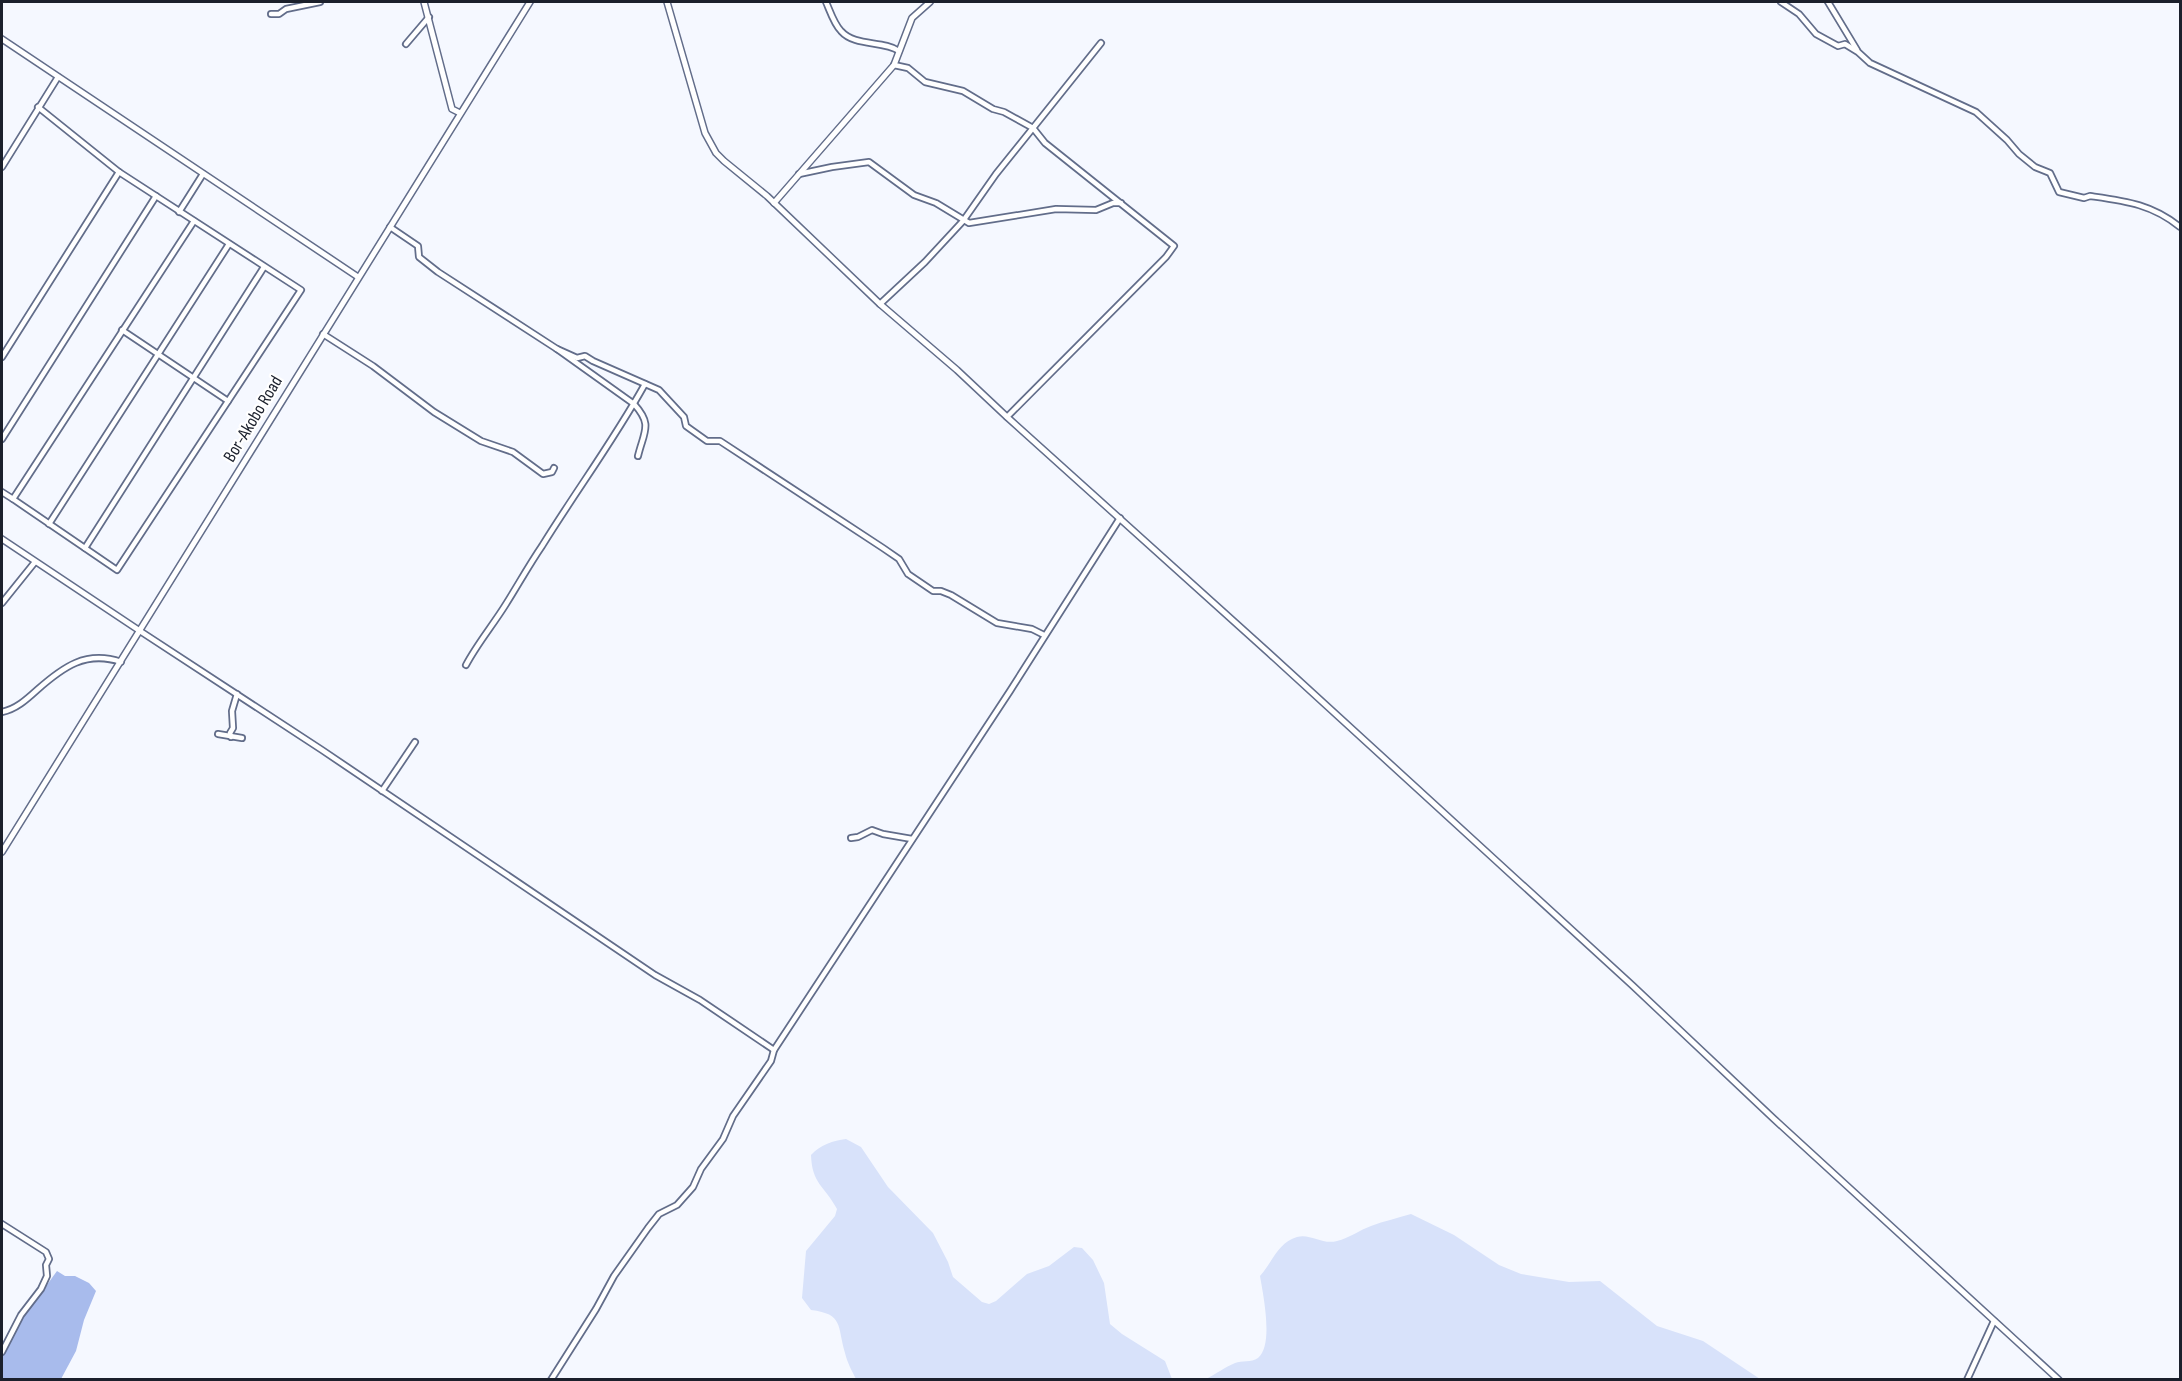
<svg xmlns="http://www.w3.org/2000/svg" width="2182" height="1381" font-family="'Sofia Sans Condensed',sans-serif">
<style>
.green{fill:#d8e2fa}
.water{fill:#a8bbec}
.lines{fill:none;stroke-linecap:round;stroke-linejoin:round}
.minor-casing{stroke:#626d8a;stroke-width:8}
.tertiary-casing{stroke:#626d8a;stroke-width:8}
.minor{stroke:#fff;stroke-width:4.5}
.tertiary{stroke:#fff;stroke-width:5}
.labels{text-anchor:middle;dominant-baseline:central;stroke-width:4.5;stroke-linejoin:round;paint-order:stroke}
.street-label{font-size:18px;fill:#1b202c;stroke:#fff}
</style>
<rect width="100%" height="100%" fill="#f5f8ff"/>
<g class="green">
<path d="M846,1139L861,1147L888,1187L933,1233L948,1262L953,1277L982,1302L989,1304L996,1301L1027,1274L1049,1266L1074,1247L1082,1248L1093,1260L1104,1283L1110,1324L1122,1334L1165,1361L1172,1379H856C852,1371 847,1362 845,1353C837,1326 844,1314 811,1310L802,1298L806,1251L835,1216L837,1209C824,1185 812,1184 811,1155C821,1144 833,1141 846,1139Z"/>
<path d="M1411,1214L1454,1235L1499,1265L1521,1274L1569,1282L1600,1281L1657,1326L1703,1341L1760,1379H1206C1216,1374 1225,1367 1235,1363C1242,1360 1251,1363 1258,1358C1274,1345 1263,1294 1260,1276C1272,1263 1278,1242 1297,1237C1310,1233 1322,1245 1337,1241C1349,1238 1360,1230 1371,1226C1384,1221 1398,1218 1411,1214Z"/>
</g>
<polygon class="water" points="57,1271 65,1276 75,1276 89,1283 96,1291 84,1320 76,1351 61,1379 2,1379 2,1357 20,1322"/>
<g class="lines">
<defs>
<g id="minor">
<path d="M826,2C830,11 834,24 841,31C855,47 883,40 899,51"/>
<path d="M1781,2L1799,14L1816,34L1838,46L1845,44L1858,52L1870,63L1976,112L2007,140L2019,154L2035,167L2050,173L2059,192L2084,198L2090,196C2125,201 2152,204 2180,227"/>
<polyline points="1828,2 1857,50"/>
<polyline points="271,14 279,14 286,9 320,2"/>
<polyline points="406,44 429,17"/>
<polyline points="894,65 908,68 925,82 963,91 993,109 1004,112 1033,128 1101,43"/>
<polyline points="2,167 58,77"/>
<polyline points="799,174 832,167 869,162 914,195 936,203 969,223 1056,209 1096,210 1113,203 1121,203"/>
<polyline points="179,212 203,174"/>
<path d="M390,227L418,246L419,257L438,272L557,349L634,404C653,425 644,431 638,456"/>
<polyline points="880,304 925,262 963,221 996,174 1033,128 1045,143 1174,246 1166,257 1007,417"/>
<polyline points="122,330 228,401"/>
<polyline points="323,334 373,366 434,412 481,441 513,452 543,474 552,472 554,468"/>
<polyline points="557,349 577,358 585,356 593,361 659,390 684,417 686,426 707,441 720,441 883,548 899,559 908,574 933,591 941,591 951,595 997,623 1032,629 1044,635"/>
<polyline points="2,357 119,172"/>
<polyline points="2,439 156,196"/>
<polyline points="2,492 13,499 194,221"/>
<polyline points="13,499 117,570 301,290 119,172 38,107"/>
<polyline points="49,524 229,244"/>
<polyline points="85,548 264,267"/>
<polyline points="2,603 35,562"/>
<polyline points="140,631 322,750 655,975 700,1000 774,1050"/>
<path d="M466,665C477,644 493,625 506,604C518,585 529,565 542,546C576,491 614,440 645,384"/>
<path d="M2,712C16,709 26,700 37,690C63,667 86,650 121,662"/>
<polyline points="218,734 242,738"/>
<polyline points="231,737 230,733 233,728 232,711 237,694"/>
<polyline points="382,791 415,742"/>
<polyline points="851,838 858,837 872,830 883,834 912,839"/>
<polyline points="2,1224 46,1252 49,1259 46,1265 47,1276 41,1289 21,1315 2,1352"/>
<polyline points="551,1380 596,1309 614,1276 648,1228 659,1214 677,1205 693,1187 701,1169 723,1139 733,1116 771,1061 774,1050 1010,691 1120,518"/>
<polyline points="1967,1380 1994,1321"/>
</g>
<g id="tertiary">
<polyline points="424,2 452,109 460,113"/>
<polyline points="667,2 705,133 716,153 724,161 767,196 880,304 957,370 1007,417 1269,653 1632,985 1774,1119 2059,1380"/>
<polyline points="2,39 358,277"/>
<polyline points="774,203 894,65 912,18 930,2"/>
<polyline points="2,539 140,631"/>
<polyline points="2,852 530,2"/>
</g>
</defs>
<use href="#minor" class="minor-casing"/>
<use href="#tertiary" class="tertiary-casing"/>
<use href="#minor" class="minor"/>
<use href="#tertiary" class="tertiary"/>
</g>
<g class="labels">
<g class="street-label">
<text transform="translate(253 419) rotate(-59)">Bor-Akobo Road</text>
</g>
</g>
<rect width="2182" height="1381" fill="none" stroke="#1b202c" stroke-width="6"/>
</svg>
